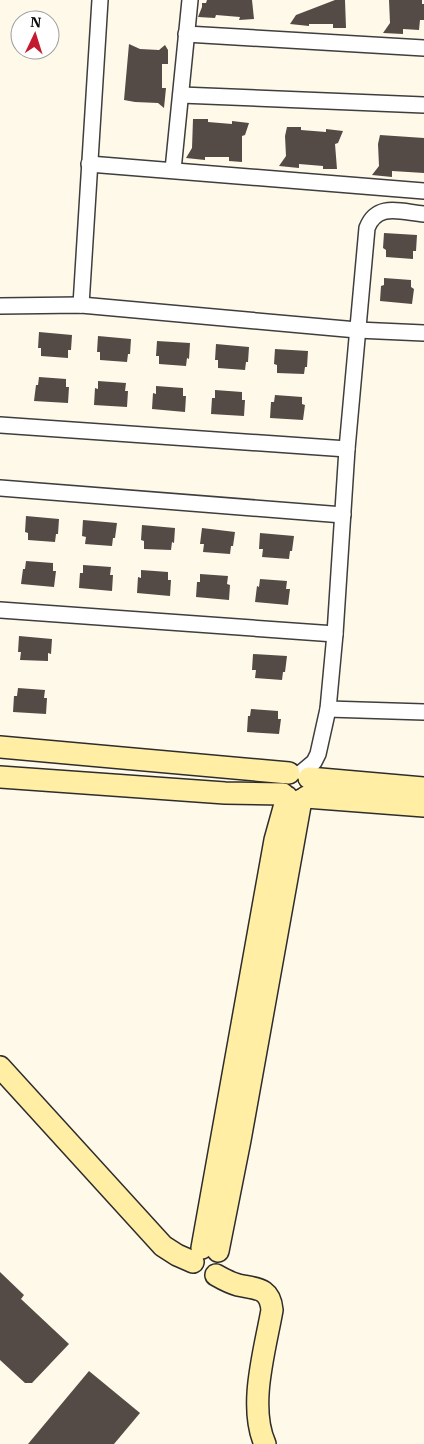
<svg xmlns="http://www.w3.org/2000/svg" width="424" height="1444" font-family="'IBM Plex Serif',serif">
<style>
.building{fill:#544b46}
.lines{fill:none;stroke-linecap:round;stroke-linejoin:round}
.street-casing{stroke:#3e3e3e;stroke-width:18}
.secondary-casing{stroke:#2d2d2d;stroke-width:24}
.street{stroke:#fff;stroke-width:15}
.secondary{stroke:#ffeea4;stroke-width:21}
</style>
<rect width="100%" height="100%" fill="#fff9e9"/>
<g class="building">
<polygon points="207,0 252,0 254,19 239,20 240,17 216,15 215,18 198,17 202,7 202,3 206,3"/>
<polygon points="335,0 345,0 346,28 333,28 333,24 309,24 309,26 290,24 296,15"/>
<polygon points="389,0 422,0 422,4 424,4 424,20 420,20 419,30 403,29 403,34 383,33 390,23"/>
<polygon points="129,44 140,49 159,50 165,45 168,50 168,64 162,64 162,88 166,88 164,108 158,103 135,102 124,100"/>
<polygon points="193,119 208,119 208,122 232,124 232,121 249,123 245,135 242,136 242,162 229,161 229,157 205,157 205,160 186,158 192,148"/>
<polygon points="287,127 301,127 301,130 326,132 326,129 343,131 338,143 335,144 337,169 323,169 323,166 299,164 299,168 279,166 286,156 285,136"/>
<polygon points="380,135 424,138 424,173 392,171 392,177 372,175 379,166 378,144"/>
<polygon points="384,233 417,235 416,251 413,251 413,259 386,257 386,250 383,248"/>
<polygon points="384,278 411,280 411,287 414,289 412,304 380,301 381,286 384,285"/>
<polygon points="39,332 72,335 71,350 68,350 68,358 41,356 41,348 38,348"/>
<polygon points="98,336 131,339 130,354 128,354 127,362 100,360 100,352 97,352"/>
<polygon points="157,341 190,343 189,359 187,358 186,366 159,364 159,356 156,356"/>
<polygon points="216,344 249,347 248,362 246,362 245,370 218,368 218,360 215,360"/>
<polygon points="275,349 308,351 307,367 305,367 304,374 277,373 277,365 274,364"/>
<polygon points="39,377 66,379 66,387 69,387 68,403 34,401 36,385 38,385"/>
<polygon points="98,381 126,383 125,391 128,391 127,407 94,405 95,388 98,389"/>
<polygon points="156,386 183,388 183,396 186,396 185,412 152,409 153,393 156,394"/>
<polygon points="215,390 242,392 242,400 245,400 244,416 211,414 212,398 215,398"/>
<polygon points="275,395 302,397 302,404 305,405 303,420 270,418 271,402 274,402"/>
<polygon points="26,516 59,519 58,534 56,534 55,542 28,540 28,533 25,532"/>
<polygon points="83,520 117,523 115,538 113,538 112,546 85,544 86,537 82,536"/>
<polygon points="142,525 175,528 174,543 172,542 171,550 144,549 144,541 141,540"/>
<polygon points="202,528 235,532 233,546 231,546 230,554 203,552 204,544 200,544"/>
<polygon points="260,533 294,536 292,551 290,551 289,559 262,557 263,549 259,549"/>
<polygon points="26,561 53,563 53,571 56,571 54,587 21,584 23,569 25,569"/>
<polygon points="83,565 111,567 110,575 113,575 112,591 79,588 80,573 83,573"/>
<polygon points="141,570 168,572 168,580 171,580 170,596 137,593 138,577 141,578"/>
<polygon points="200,574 228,576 227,584 230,585 229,600 196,597 197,582 200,582"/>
<polygon points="260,579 287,581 286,589 290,589 288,605 255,602 257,586 259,587"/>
<polygon points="19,636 52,639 51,654 48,653 48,661 20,660 21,652 18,652"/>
<polygon points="253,654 287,656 285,672 283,672 282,680 255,678 256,670 252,670"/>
<polygon points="18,688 45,690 44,698 47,698 46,714 13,712 14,696 17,696"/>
<polygon points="251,709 278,711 278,719 281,719 279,734 247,732 248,716 250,716"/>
<polygon points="0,1272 24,1295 21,1299 69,1344 32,1383 25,1383 0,1360"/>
<polygon points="89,1371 140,1413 114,1444 28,1444"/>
</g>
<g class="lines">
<defs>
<g id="street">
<polyline points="186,34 424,48"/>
<polyline points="181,95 424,105"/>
<polyline points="89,164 424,191"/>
<polyline points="173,170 190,0"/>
<polyline points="81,305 100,0"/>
<polyline points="0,306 81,305 357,330 424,333"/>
<polyline points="0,425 347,449"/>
<polyline points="0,488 343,515"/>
<polyline points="0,610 335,634"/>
<polyline points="328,709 424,712"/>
<path d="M302,772L314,762L318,754L328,709L335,634L347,449L367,228C377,202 401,212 424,214"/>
</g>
<g id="secondary">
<polyline points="0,747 289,773"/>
<polyline points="0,777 225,793 283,794"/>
<polyline points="309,778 424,788"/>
<polyline points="306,797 424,806"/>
<polyline points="0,1067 163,1246 177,1255 193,1262"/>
<polyline points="202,1248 275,840 287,797"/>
<polyline points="218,1251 240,1140 301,800"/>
<path d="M216,1275C223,1279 230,1283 238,1285C256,1289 270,1287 272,1310C265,1350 248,1406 265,1444"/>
</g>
</defs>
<use href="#street" class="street-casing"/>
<use href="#secondary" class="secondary-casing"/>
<use href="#street" class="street"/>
<use href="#secondary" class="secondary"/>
</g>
<g transform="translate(35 35) rotate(4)"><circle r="24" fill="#ffffff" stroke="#9d9d9d"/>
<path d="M0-4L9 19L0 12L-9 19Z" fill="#c41a2f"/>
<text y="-8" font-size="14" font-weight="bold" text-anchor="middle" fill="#0b0b0b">N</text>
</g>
</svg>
